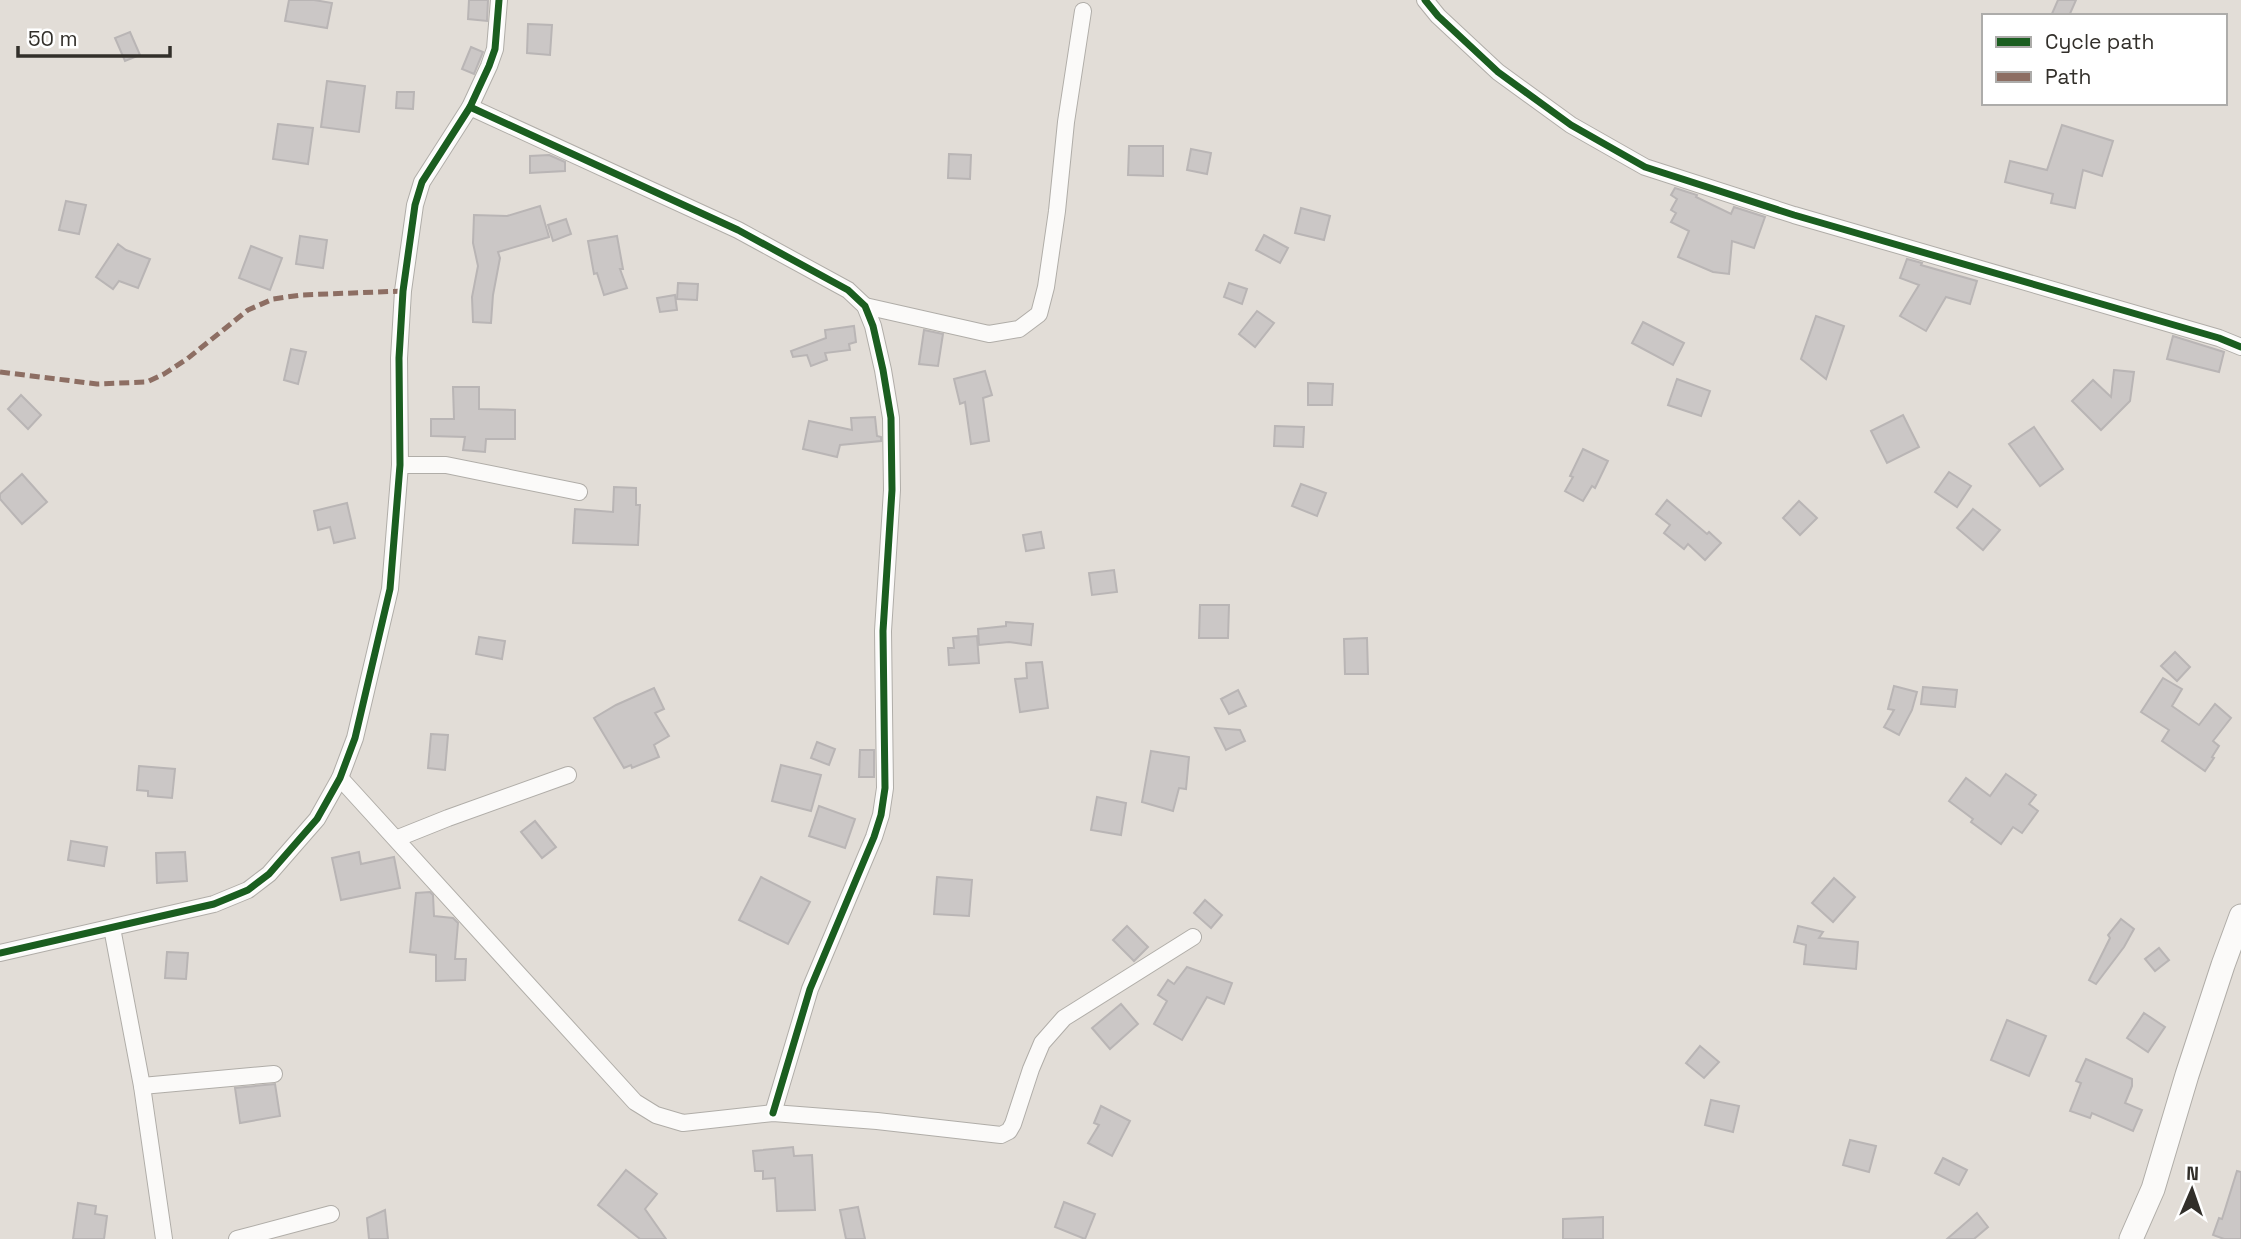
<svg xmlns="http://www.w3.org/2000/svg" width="2241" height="1239" font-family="'Space Grotesk',sans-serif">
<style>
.building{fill:#cbc7c6;stroke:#b9b5b5;stroke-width:2}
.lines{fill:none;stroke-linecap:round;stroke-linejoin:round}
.street-casing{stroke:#b0ada8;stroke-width:18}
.secondary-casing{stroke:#b0ada8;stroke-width:25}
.street{stroke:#fbfaf9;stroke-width:16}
.secondary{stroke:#fbfaf9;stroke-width:23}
.quiet{stroke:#8d6e63;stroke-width:5;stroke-dasharray:10 5;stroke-linecap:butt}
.cycleway-casing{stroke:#fff;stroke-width:11}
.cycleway{stroke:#1b5e20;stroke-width:7}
</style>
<rect width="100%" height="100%" fill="#e2ddd7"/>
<g class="building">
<polygon points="289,0 314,0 332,3 327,28 285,21"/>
<polygon points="469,0 488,0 487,21 468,19"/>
<polygon points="2058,0 2076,0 2069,16 2051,16"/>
<polygon points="528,24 552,25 550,55 527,53"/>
<polygon points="130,32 140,55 125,61 115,38"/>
<polygon points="471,47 483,52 474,74 462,69"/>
<polygon points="327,81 365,86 359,132 321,127"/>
<polygon points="397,92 414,92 413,109 396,108"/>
<polygon points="278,124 313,128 308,164 273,159"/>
<polygon points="2062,125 2113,141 2102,176 2083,170 2075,208 2051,203 2053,194 2005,182 2010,161 2047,170"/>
<polygon points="1129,146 1163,146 1163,176 1128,175"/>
<polygon points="1191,149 1211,153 1207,174 1187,170"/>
<polygon points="949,154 971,155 970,179 948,178"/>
<polygon points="549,155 565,162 565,171 530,173 530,156"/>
<polygon points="1675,188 1697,195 1696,197 1731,214 1734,207 1765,217 1754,248 1732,241 1729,274 1713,272 1678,257 1689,231 1671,222 1676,213 1671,210 1677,199 1671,195"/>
<polygon points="66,201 86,205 79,234 59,230"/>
<polygon points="540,206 549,237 498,252 500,258 493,295 491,323 473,322 472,297 478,266 473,243 474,215 507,216"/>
<polygon points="1301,208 1330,216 1324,240 1295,233"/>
<polygon points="566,219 571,234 553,241 548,225"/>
<polygon points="1264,235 1288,248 1280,263 1256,250"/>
<polygon points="300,236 327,240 323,268 296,264"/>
<polygon points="617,236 623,269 620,269 627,288 604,295 597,273 594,274 588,241"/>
<polygon points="118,244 126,250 150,259 138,288 119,281 113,289 96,277"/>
<polygon points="251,246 282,258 270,290 239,278"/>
<polygon points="1907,259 1922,263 1921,265 1977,281 1970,304 1946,297 1926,331 1900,316 1919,285 1900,278"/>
<polygon points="678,283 698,284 697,300 677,299"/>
<polygon points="1229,283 1247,289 1242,304 1224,297"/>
<polygon points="675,295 677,310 660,312 657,298"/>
<polygon points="1257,311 1274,323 1255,347 1239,334"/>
<polygon points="1816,316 1844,326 1826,379 1801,359"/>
<polygon points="1643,322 1684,343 1673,365 1632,343"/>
<polygon points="854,326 856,342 849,344 850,350 825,353 827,360 811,366 807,355 793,357 791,351 826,338 825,330"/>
<polygon points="924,330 943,334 938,366 919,364"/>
<polygon points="2173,336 2224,352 2219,372 2167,359"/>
<polygon points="291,349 306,352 298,384 284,380"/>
<polygon points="2114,370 2134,372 2130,401 2101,430 2072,401 2093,380 2111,397"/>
<polygon points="985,371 992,395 983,398 989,441 971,444 965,402 960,404 954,379"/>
<polygon points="1677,379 1710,391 1701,416 1668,405"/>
<polygon points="1308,383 1333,384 1332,405 1308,405"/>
<polygon points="453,387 479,387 479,409 515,410 515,439 486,439 485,452 463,450 465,437 431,436 431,419 454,419"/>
<polygon points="21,395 41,415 28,429 8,409"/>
<polygon points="1903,415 1919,447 1887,463 1871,431"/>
<polygon points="875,417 877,436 881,437 881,441 840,445 837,457 803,449 809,421 852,430 851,418"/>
<polygon points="1275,426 1304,427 1303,447 1274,446"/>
<polygon points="2034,427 2063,469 2040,486 2009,444"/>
<polygon points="1583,449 1608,461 1595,488 1592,486 1583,501 1565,491 1573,477 1570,476"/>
<polygon points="1949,472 1971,486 1957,507 1935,492"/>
<polygon points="22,474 47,502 22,524 0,499 0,494"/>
<polygon points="1301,484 1326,493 1317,516 1292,506"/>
<polygon points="614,487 636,488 636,505 640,505 638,545 573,543 575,509 613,512"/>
<polygon points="1667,500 1707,534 1709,532 1721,543 1705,560 1688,544 1684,549 1664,533 1670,525 1656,514"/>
<polygon points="1799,501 1817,518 1800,535 1783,518"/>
<polygon points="347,503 355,538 334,543 330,527 318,530 314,511"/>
<polygon points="1973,509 2000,530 1983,550 1957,528"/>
<polygon points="1041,532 1044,548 1026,551 1023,535"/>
<polygon points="1114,570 1117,592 1092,595 1089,573"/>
<polygon points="1200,605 1229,605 1228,638 1199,638"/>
<polygon points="1006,622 1033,624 1031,645 1009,642 979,645 978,629 1006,626"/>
<polygon points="977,636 979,663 949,665 948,648 954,648 953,638"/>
<polygon points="479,637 505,641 502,659 476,654"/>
<polygon points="1367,638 1368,674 1345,674 1344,639"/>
<polygon points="2175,652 2190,667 2177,681 2161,666"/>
<polygon points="1042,662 1048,708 1020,712 1015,679 1027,678 1026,663"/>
<polygon points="2163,678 2182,689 2172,706 2199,725 2215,704 2231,718 2213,741 2219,746 2212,757 2214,758 2205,771 2162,741 2169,730 2141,712"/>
<polygon points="1894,686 1917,692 1912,710 1899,735 1884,727 1894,710 1888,709"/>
<polygon points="1923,687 1957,690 1955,707 1921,704"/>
<polygon points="654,688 664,709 655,713 669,736 654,745 659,757 632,768 631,765 624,768 594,718 616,705"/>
<polygon points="1238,690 1246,706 1229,714 1221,699"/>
<polygon points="1215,728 1240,730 1245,741 1226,750"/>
<polygon points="431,734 448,735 445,770 428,768"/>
<polygon points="817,742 835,749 829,765 811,758"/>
<polygon points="860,750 874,750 874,777 859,777"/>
<polygon points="1151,751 1189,757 1186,789 1179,788 1173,811 1142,802"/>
<polygon points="781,765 821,775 811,811 772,801"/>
<polygon points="139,766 175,769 172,798 148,796 148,791 137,790"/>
<polygon points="2006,774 2036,795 2029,804 2038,811 2022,833 2013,827 2001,844 1971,822 1973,819 1949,801 1966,778 1990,796"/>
<polygon points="1097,797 1126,803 1121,835 1091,830"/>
<polygon points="819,806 855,819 845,848 809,836"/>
<polygon points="535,821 556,847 542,858 521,832"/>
<polygon points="71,841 107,847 104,866 68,860"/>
<polygon points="185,852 187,881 157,883 156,853"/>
<polygon points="359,852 361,864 394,857 400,888 341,900 332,858"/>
<polygon points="761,877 810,902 788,944 739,920"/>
<polygon points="937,877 972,880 969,916 934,914"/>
<polygon points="1834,878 1855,897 1833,922 1812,903"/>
<polygon points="430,892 433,895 434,916 453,918 458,923 455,959 466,959 465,980 436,981 436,955 410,952 416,893"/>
<polygon points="1205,900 1222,915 1211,928 1194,913"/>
<polygon points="2121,919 2134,929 2124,947 2096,984 2089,980 2110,938 2108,935"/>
<polygon points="1127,926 1148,947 1134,961 1113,940"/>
<polygon points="1798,926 1823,932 1819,938 1858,942 1856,969 1804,964 1806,945 1794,942"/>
<polygon points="2159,948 2169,960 2155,971 2145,959"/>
<polygon points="167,952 188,953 186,979 165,978"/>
<polygon points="1187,967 1232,983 1224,1004 1207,997 1182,1040 1154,1024 1167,1001 1158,995 1168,980 1174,984"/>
<polygon points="1121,1004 1138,1024 1110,1049 1092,1028"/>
<polygon points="2144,1013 2165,1027 2148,1052 2127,1038"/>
<polygon points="2007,1020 2046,1036 2029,1076 1991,1060"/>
<polygon points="1700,1046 1719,1062 1704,1078 1686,1063"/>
<polygon points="2086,1059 2132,1079 2132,1086 2125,1103 2142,1110 2133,1131 2092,1113 2090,1118 2070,1111 2081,1083 2076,1081"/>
<polygon points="275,1084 280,1116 240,1123 235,1088"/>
<polygon points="1711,1100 1739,1106 1733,1132 1705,1125"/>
<polygon points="1101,1106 1130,1121 1112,1156 1088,1143 1099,1125 1094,1123"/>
<polygon points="1850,1140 1876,1146 1869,1172 1843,1165"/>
<polygon points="793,1147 794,1156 812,1155 815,1210 777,1211 775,1178 763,1179 763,1171 755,1171 753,1151"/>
<polygon points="1943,1158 1967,1170 1959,1185 1935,1173"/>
<polygon points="626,1170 657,1194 645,1209 666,1239 640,1239 598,1205"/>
<polygon points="2237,1171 2241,1172 2241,1239 2224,1239 2213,1235 2219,1218 2222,1219"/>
<polygon points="1064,1202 1095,1214 1085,1239 1055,1227"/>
<polygon points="78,1203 96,1206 95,1214 107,1216 104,1239 73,1239"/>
<polygon points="858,1207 865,1239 846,1239 840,1210"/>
<polygon points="385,1210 388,1239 369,1239 367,1218"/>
<polygon points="1977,1213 1988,1227 1974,1239 1947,1239"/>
<polygon points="1603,1217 1603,1239 1563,1239 1563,1219"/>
</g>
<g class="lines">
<defs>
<g id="street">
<polyline points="1425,0 1438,16 1498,72 1571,125 1645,167 1794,215 2219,338 2241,347"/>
<polyline points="470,107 738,230 848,290 865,306 873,326 883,370 891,418 892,490 883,631 885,788 881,815 874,837 810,989 773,1113"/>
<polyline points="865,306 989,334 1019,329 1039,314 1046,287 1057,211 1066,122 1083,11"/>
<polyline points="400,465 446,465 579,492"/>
<polyline points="340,778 635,1102 656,1115 683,1123 773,1113 877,1121 1001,1135 1009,1131 1013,1124 1031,1069 1042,1043 1064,1018 1193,937"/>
<polyline points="398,838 448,818 568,775"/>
<polyline points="112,928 142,1086 164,1239"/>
<polyline points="0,953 214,904 248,890 269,874 317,819 340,778 355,738 390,589 400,465 399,358 403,291 415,205 422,182 470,107 489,66 495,49 499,0"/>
<polyline points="142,1086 274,1074"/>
<polyline points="237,1239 331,1214"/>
</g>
<polyline id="secondary" points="2131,1239 2153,1189 2187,1075 2223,965 2241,916"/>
</defs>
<use href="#street" class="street-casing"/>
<use href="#secondary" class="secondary-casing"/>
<use href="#street" class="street"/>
<use href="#secondary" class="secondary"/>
<polyline class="quiet" points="0,372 97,384 147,382 164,374 187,359 248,310 273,299 301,295 403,291"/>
<defs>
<g id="cycleway">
<polyline points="1425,0 1438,16 1498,72 1571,125 1645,167 1794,215 2219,338 2241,347"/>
<polyline points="470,107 738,230 848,290 865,306 873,326 883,370 891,418 892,490 883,631 885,788 881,815 874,837 810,989 773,1113"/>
<polyline points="0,953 214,904 248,890 269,874 317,819 340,778 355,738 390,589 400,465 399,358 403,291 415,205 422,182 470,107 489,66 495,49 499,0"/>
</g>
</defs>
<use href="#cycleway" class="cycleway-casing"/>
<use href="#cycleway" class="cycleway"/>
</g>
<rect x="1982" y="14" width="245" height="91" fill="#ffffff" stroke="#adacaa" stroke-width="2"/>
<rect x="1996" y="37" width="35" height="10" fill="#1b5e20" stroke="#adacaa" stroke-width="2"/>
<text x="2045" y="49" font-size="21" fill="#322f2a">Cycle path</text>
<rect x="1996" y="72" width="35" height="10" fill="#8d6e63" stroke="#adacaa" stroke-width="2"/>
<text x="2045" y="84" font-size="21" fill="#322f2a">Path</text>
<g transform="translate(2192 1190) rotate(2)" stroke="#ffffff" stroke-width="5" paint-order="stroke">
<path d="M0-5L12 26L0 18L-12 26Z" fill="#322f2a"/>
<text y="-10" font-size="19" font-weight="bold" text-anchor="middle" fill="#322f2a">N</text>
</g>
<path d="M18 46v10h152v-10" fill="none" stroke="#322f2a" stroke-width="3.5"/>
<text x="28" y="46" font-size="21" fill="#322f2a" stroke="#ffffff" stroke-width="5" paint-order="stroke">50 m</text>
</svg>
